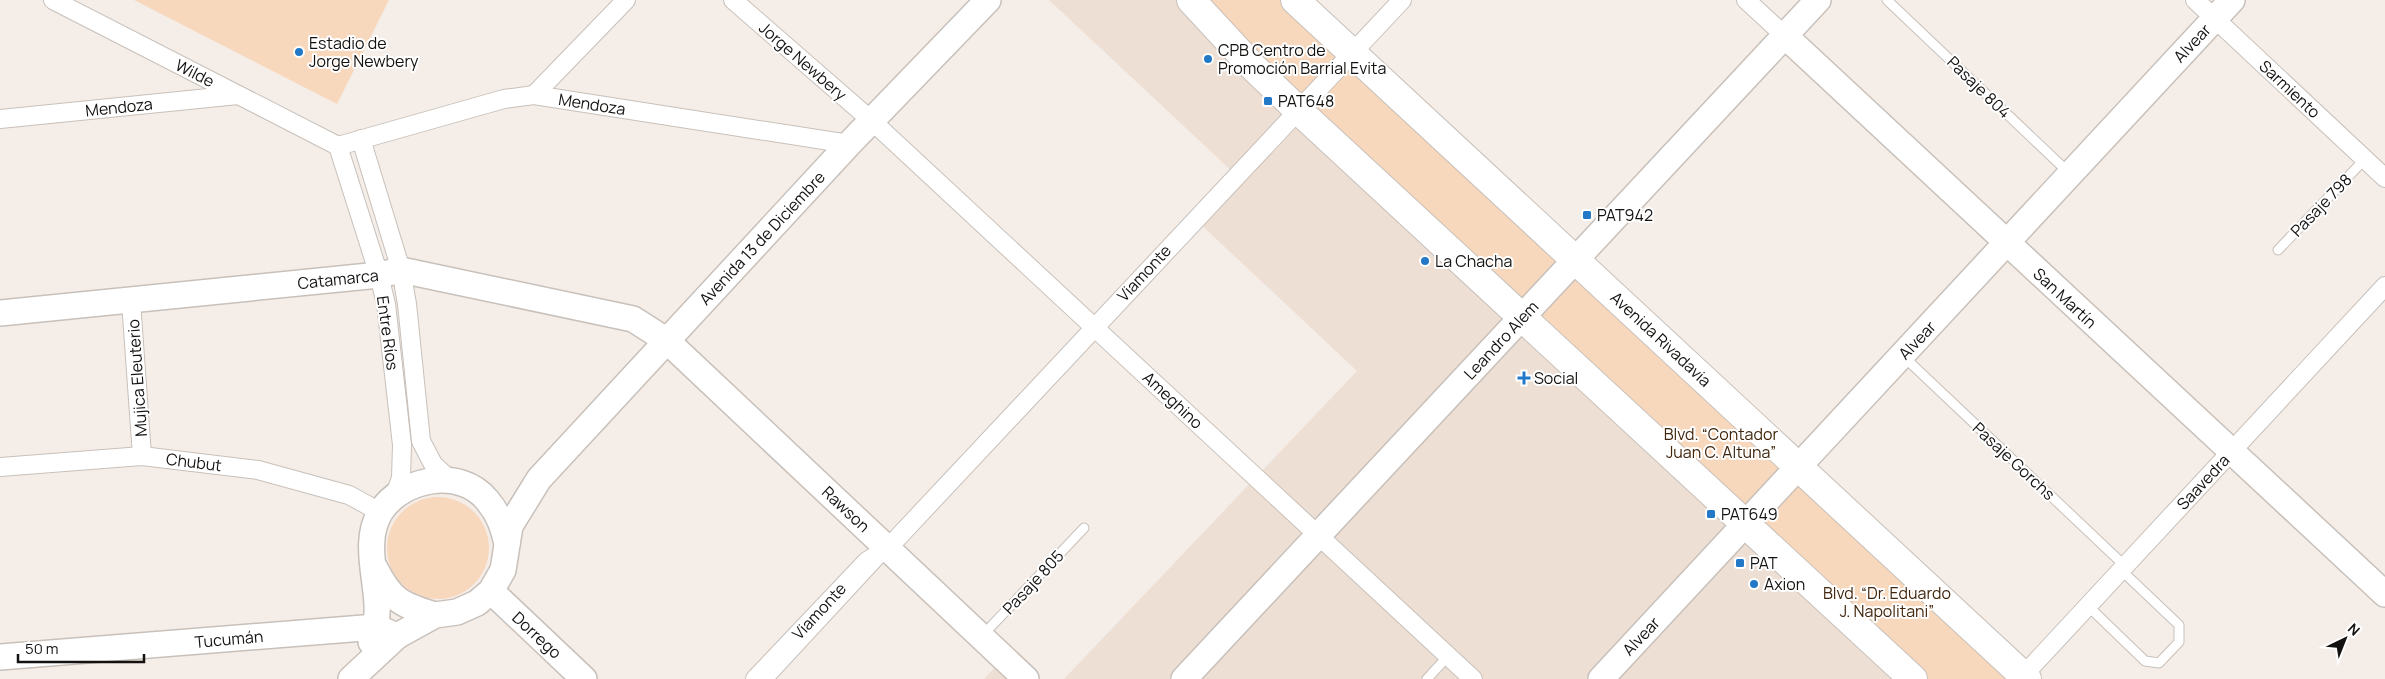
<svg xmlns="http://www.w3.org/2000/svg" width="2385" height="679" font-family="Manrope,sans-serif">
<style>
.built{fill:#eedfd4}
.green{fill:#f8d8bd}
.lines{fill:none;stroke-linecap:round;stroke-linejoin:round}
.lane-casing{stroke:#c8c0ba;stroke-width:11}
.street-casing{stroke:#c8c0ba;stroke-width:20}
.secondary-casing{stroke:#c8c0ba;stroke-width:28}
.primary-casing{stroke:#c8c0ba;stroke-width:30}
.lane{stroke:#fff;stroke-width:9}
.street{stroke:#fff;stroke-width:18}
.secondary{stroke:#fff;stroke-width:25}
.primary{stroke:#fff;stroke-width:28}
.poi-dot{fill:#2379c7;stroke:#fff;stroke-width:2}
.labels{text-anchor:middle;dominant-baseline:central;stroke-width:4;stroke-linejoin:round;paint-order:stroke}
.poi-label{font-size:16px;fill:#141210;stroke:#fff;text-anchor:start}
.street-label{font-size:16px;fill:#141210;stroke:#fff}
.park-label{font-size:16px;fill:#41260d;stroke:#fff}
</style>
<rect width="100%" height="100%" fill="#f5ede7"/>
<g class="built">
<polygon points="1049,0 1191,0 1913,679 1064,679 1357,371 1195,219 1236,175"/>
<polygon points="1004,658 1026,679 984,679"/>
</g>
<g class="green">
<polygon points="134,0 389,0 337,104"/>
<polygon points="1191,0 1295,0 2027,679 1913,679"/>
<circle cx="438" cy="548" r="51"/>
</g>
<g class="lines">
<defs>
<g id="lane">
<polyline points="1887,0 2068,172"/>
<polyline points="2278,250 2365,159"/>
<polyline points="1903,356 2125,566"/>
<polyline points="2088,606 2145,661 2159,663 2179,642 2179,625 2121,570"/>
<polyline points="983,635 1084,528"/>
<polyline points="769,679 881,558"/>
<polyline points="1427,679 1448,656"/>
</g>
<g id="street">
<polyline points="53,0 338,146"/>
<polyline points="733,0 872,121 1473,679"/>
<polyline points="1746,0 1785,36"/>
<polyline points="2195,0 2385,178"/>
<polyline points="534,95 626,0"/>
<polyline points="0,119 238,95"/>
<polyline points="361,139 401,270 407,304 421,441 433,464 450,480"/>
<polyline points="338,146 504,99 534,95 849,144"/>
<polyline points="338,146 379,275 386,304 402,445 401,478 395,495"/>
<polyline points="131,301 142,456"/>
<polyline points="0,467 142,456 258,470 349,495 380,512"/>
<polyline points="755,679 867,561 888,548 1402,0"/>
<polyline points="2020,679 2385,286"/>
</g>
<g id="secondary">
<polyline points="1785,36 2385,594"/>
<polyline points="0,313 379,275 401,270 633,319 666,340 1026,679"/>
<path d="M375,568C391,600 401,605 435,615"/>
<polyline points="491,591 584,679"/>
<path d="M371,642C375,630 378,618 377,605C376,575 363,539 381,511C403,478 460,467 487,500C499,514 503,527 507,544"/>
<polyline points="0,657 376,627 397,636"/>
<polyline points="351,679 397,636 435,615 457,612 477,603 491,591 503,570 510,526 539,479 849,144 988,0"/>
<polyline points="1184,679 1818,0"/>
<polyline points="1601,679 2232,0"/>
</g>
<g id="primary">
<polyline points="1191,0 1253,67 1298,110 1913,679"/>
<polyline points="1295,0 2027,679"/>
</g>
</defs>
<use href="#lane" class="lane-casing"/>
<use href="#street" class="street-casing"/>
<use href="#secondary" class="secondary-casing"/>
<use href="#primary" class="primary-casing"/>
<use href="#lane" class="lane"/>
<use href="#street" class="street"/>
<use href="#secondary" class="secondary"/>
<use href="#primary" class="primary"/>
</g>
<g class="poi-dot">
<circle cx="299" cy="52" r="5"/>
<circle cx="1208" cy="59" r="5"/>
<rect x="1263" y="96" width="10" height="10" rx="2.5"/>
<rect x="1582" y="210" width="10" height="10" rx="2.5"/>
<circle cx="1425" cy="261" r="5"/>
<path d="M1521.5 370.5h5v5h5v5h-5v5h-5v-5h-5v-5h5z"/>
<rect x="1706" y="509" width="10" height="10" rx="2.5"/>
<rect x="1735" y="558" width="10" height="10" rx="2.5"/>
<circle cx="1754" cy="584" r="5"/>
</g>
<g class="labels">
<g class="poi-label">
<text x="309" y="43">Estadio de<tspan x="309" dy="18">Jorge Newbery</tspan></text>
<text x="1218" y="50">CPB Centro de<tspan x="1218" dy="18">Promoción Barrial Evita</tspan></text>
<text x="1278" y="101">PAT648</text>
<text x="1597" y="215">PAT942</text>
<text x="1435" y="261">La Chacha</text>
<text x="1534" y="378">Social</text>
<text x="1721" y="514">PAT649</text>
<text x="1750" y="563">PAT</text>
<text x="1764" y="584">Axion</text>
</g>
<g class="street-label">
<text transform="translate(2192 43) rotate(-47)">Alvear</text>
<text transform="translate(803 61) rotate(41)">Jorge Newbery</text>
<text transform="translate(195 73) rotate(27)">Wilde</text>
<text transform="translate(1979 87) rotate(44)">Pasaje 804</text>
<text transform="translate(2290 89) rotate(43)">Sarmiento</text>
<text transform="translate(592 104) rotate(9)">Mendoza</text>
<text transform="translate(119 107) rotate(-6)">Mendoza</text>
<text transform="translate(2321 205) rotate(-46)">Pasaje 798</text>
<text transform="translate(762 238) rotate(-47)">Avenida 13 de Diciembre</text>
<text transform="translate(1144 273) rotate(-47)">Viamonte</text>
<text transform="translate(338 279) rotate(-6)">Catamarca</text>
<text transform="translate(2065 298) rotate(43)">San Martín</text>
<text transform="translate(388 333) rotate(82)">Entre Ríos</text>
<text transform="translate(1661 339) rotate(43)">Avenida Rivadavia</text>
<text transform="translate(1501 340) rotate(-47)">Leandro Alem</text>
<text transform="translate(1917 340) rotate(-47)">Alvear</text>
<text transform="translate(137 378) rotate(-94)">Mujica Eleuterio</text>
<text transform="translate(1173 400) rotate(43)">Ameghino</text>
<text transform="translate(2014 461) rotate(43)">Pasaje Gorchs</text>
<text transform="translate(194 462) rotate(7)">Chubut</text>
<text transform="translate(2203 482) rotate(-47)">Saavedra</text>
<text transform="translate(846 509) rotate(43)">Rawson</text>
<text transform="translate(1033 582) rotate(-47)">Pasaje 805</text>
<text transform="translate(819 611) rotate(-47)">Viamonte</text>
<text transform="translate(537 635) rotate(43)">Dorrego</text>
<text transform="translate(1641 636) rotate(-47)">Alvear</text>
<text transform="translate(229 639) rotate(-5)">Tucumán</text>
</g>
<g class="park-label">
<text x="1721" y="434">Blvd. “Contador<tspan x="1721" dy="18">Juan C. Altuna”</tspan></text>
<text x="1887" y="593">Blvd. “Dr. Eduardo<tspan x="1887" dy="18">J. Napolitani”</tspan></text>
</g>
</g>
<g transform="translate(2345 639) rotate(43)" stroke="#ffffff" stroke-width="4" paint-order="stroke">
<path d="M0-4L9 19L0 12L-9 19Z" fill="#141210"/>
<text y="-8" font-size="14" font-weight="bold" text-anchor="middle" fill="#141210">N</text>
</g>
<path d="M18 654v8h126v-8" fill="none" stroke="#141210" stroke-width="2.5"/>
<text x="25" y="654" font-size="15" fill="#141210" stroke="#ffffff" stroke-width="4" paint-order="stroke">50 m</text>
</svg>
